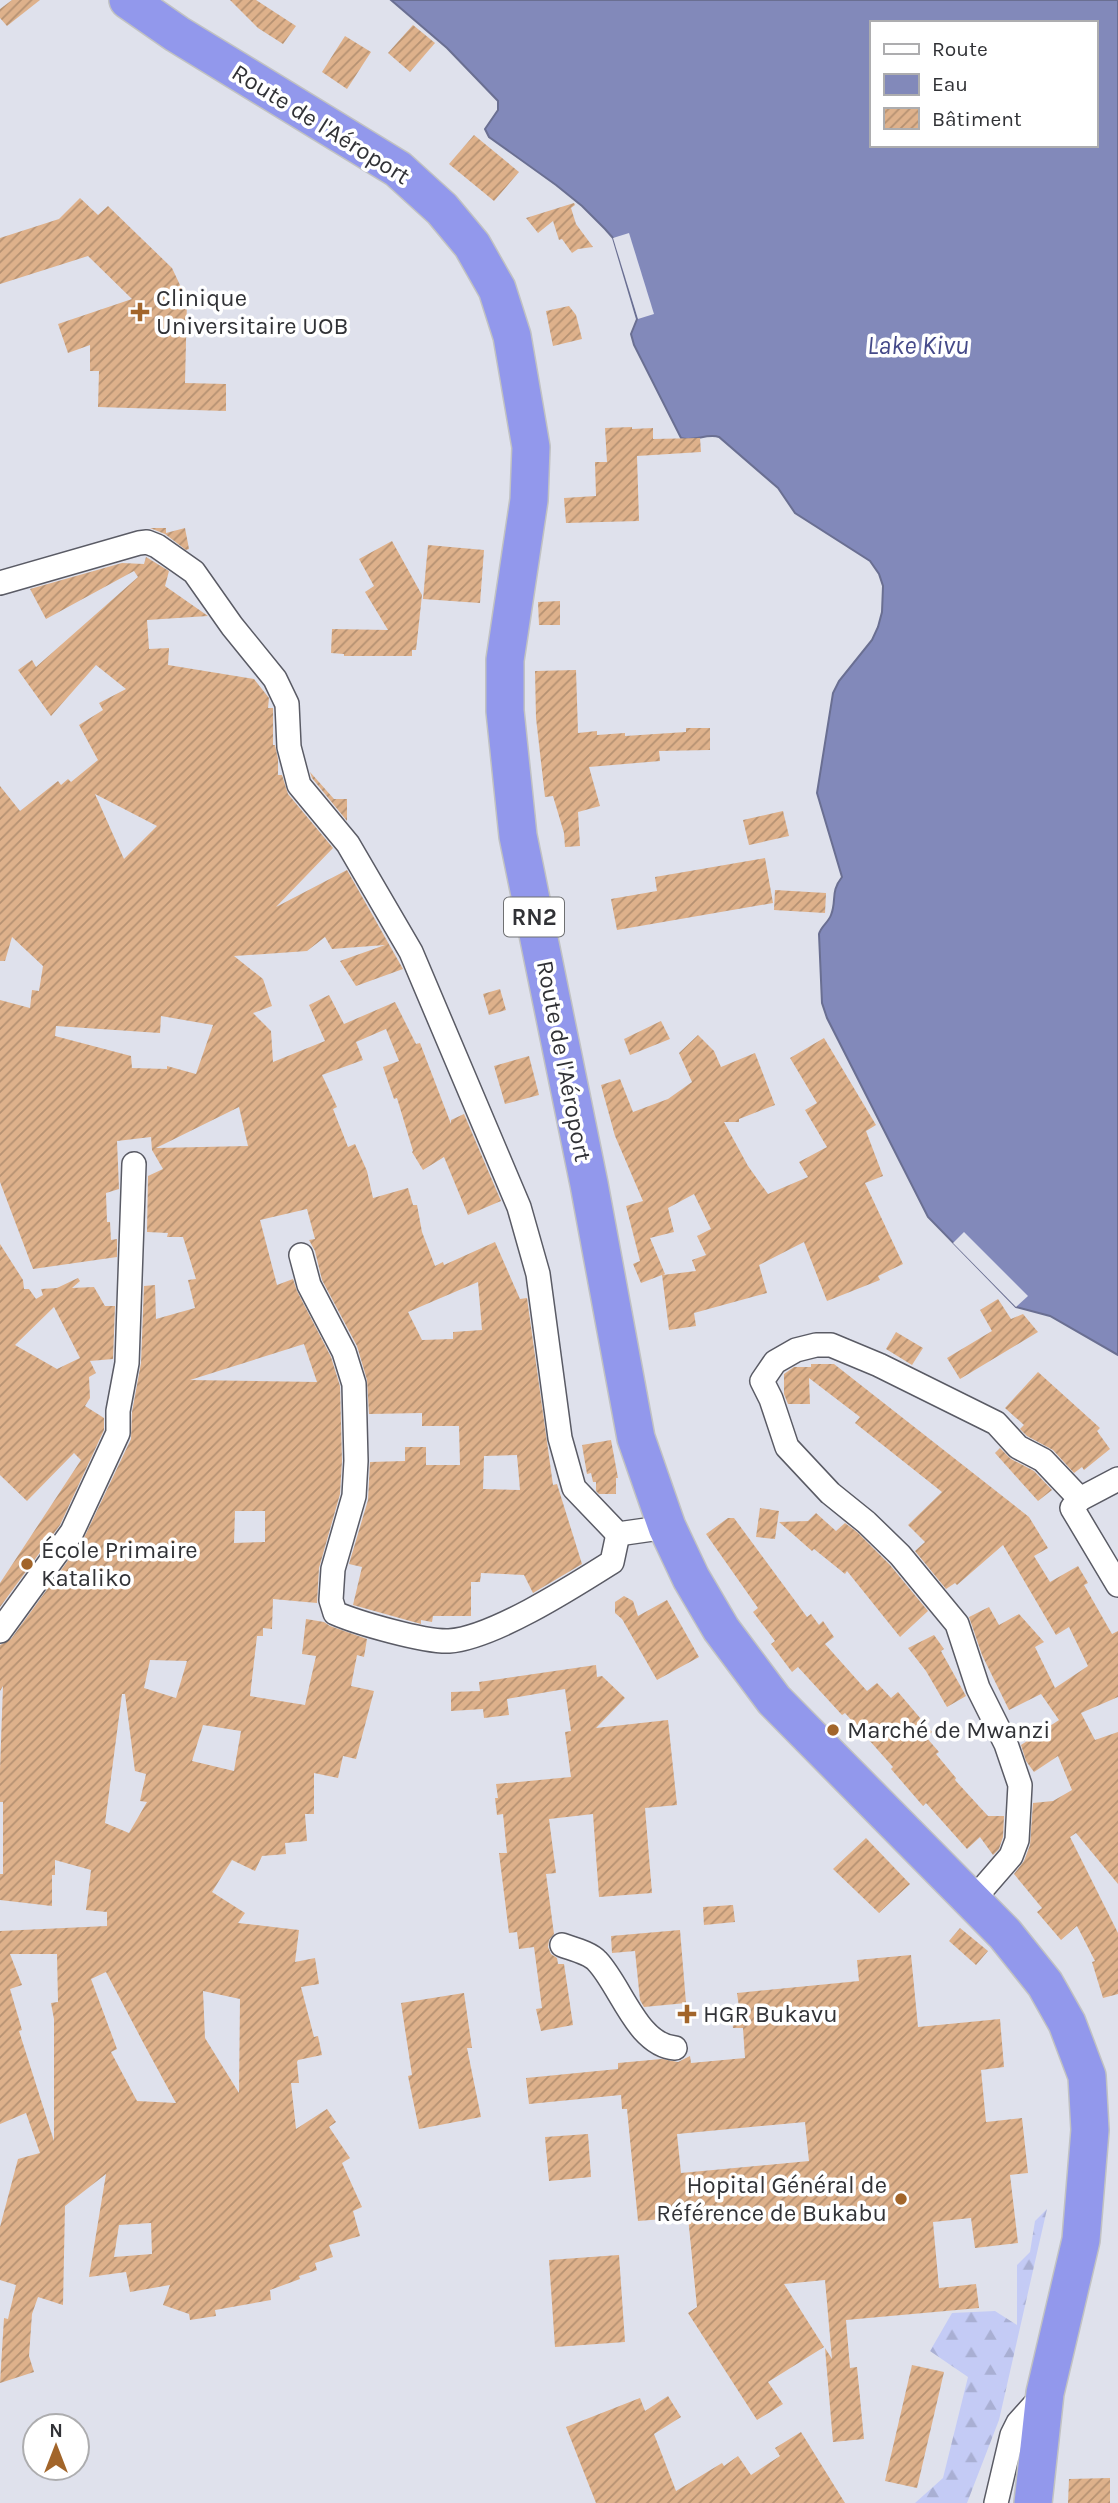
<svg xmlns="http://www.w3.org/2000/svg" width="1118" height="2503" font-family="Karla,sans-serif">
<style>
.forest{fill:url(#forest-firs)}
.water{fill:#8289ba;stroke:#6a6f92;stroke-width:2;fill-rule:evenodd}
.pier{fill:#dfe1ec}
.building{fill:url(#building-hatch);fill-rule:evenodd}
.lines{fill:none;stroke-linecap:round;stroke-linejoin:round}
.minor-casing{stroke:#5a5b65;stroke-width:26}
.trunk-casing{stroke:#c1c2c3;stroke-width:40}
.minor{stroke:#fff;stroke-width:23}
.trunk{stroke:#9298ec;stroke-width:37}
.poi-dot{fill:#a2652a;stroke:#fff;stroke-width:2.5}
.labels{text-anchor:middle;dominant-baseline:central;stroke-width:7;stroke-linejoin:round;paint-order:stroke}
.shield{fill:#fff;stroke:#6f7072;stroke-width:2}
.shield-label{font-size:23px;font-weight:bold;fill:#313236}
.street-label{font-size:24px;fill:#313236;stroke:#fff}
.poi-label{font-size:24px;fill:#313236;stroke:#fff;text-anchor:start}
.water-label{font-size:26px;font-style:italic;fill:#454a89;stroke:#fff}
</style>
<defs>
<pattern id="forest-firs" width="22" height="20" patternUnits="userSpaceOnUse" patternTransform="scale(1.75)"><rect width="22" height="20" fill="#c4cbf5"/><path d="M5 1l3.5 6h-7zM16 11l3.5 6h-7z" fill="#a9afd3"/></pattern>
<pattern id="building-hatch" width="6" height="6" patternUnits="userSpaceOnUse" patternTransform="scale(1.75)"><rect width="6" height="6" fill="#deb18b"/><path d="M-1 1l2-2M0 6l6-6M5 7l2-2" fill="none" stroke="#b59172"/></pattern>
</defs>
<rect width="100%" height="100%" fill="#dfe1ec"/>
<polygon class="forest" points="1047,2209 999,2420 967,2503 915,2503 943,2478 968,2377 930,2351 952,2313 995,2311 1017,2325 1017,2265 1030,2252 1035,2221"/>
<path class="water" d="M391,0H1118V1355L1050,1316L1016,1307L928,1217L827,1018L822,1003L819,934C821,926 828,923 831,915C837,900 830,892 842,877L817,793L833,693L839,681L872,640L878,627L882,612L883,586L879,574L870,561L795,513L778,488L719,437C707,433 694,442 681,438L634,345L631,334L637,319L613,238L605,229L582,206L556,185L489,137L485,129L498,110V101L447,48ZM871,23H1095V145H871Z"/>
<g class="pier">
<polygon points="629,233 654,314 638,319 613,238"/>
<polygon points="964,1232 1028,1296 1016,1307 953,1243"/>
</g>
<g class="building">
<polygon points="12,0 40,0 7,26 0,18 0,9"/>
<polygon points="230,0 256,0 296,26 283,44 258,28"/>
<polygon points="413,25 435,43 410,72 388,53"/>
<polygon points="345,36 371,52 347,89 322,72"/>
<polygon points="474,135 519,172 494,201 449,164"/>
<polygon points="80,198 98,215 108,206 172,268 187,300 185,383 226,384 226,411 98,407 99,371 90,371 90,345 68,353 58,324 132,299 88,256 0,284 0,238 59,219"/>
<polygon points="574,203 575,205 571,208 576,224 593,247 578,249 572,253 562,239 559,240 553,221 538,233 526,218"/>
<polygon points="569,306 576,315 582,339 553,346 546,311"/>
<polygon points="632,427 632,429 653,428 653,439 700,438 701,452 637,456 639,521 566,523 564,498 596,496 595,462 607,462 605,428"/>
<polygon points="150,528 166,528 166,533 185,528 189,549 186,550 165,534"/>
<polygon points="392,541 422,595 416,650 412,650 412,656 344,656 344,654 331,653 332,629 388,630 365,592 374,586 359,559"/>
<polygon points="428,545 484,550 480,603 423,599"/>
<path d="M146,557L169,571L165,586L208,616L147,620L149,649L169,648L168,665L254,679L269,698L268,708H273V745H275L278,759V775H282L288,794L333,848L276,907L347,870L403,969L356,986L340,961L385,945L332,949L325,937L307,951L234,956L263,979L272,1006L253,1013L271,1031L273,1062L325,1041L309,1005L329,995L344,1024L395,1002L416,1044L420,1043L451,1124V1120L464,1114L501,1201L468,1215L444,1157L423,1170L412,1152L413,1151L397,1098L394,1099L383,1067L399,1061L386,1029L356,1042L363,1060L322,1075L337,1107L333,1109L348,1147L355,1144L367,1171L373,1198L408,1188L413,1205H417L422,1232L435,1266L443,1262L444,1265L495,1242L520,1299L527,1298L553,1485L557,1484L582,1564L533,1593L524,1575L481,1573L480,1582H471V1616H433L432,1622L421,1620V1624L353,1605L362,1567L349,1564L368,1500L370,1462L405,1461V1447H426V1465H460L459,1426H422V1413L369,1414L367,1380L357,1346L322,1280L315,1251L309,1240L315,1239L307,1209L260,1220L277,1285L293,1279L297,1291L331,1357L340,1386L342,1461L340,1494L319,1568L317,1603L273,1599L272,1629L263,1628V1636H257L250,1696L305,1705L316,1656L302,1654L306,1619L324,1622L330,1626L367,1639L364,1657L357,1655L351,1686L374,1691L356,1759L343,1756L338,1778L314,1773V1814H305L307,1841L285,1843L286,1854L262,1856L255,1871L232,1860L212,1892L245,1913L238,1923L299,1930L295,1962L315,1958L319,1984L301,1987L314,2037L318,2036L322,2055L298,2060L297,2062L299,2083H291L296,2129L327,2109L336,2122L329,2127L350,2158L342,2163L362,2207L353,2211L360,2236L329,2245L333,2257L315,2263L317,2270L299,2276L300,2279L270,2290L271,2300L215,2310L216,2316L190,2320L189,2314L163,2305L170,2285L130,2292L126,2272L89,2277L106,2174L65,2206L63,2305L38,2297L32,2314L29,2356L34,2372L0,2383L4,2318L8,2319L16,2285L0,2280V2227L18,2159L40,2153L26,2113L0,2124V1931L107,1926V1912L86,1910L91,1870L55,1860V1875H52V1906L0,1900V1874H3V1802H0V1770L3,1686L0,1691V1645L11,1639L83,1540L131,1439L132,1412L141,1363L144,1286L155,1285L156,1319L195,1308L188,1280L196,1279L183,1237H167L168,1233L147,1232L148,1176L163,1169L152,1150L151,1137L117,1141L119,1189L106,1193L107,1222H110L111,1240L117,1239V1257L33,1269L0,1182V1000L30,1008L32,990L39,991L43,966L12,937L5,961H0V786L20,811L58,781L61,785L68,779L71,782L98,760L79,725L103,710L99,703L126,689L96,665L51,716L18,670L32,660L36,667L138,577L134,571L46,619L30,589L122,563L144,564ZM95,794L157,826L124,859ZM161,1016L213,1025L196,1074L167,1066V1069L132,1068L131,1056L55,1036L56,1026L160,1033ZM239,1107L248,1146L156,1148ZM478,1282L482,1330L453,1332V1339L422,1340L408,1312ZM304,1344L317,1382L190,1380ZM517,1455L520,1490L483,1489L484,1456ZM235,1511H265V1542L234,1543ZM150,1660L187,1661L176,1698L144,1688ZM122,1694H125L135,1771L146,1774L140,1801L147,1802L129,1833L105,1823ZM203,1725L241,1731L234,1771L192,1761ZM10,1954H57L58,2002L51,2003L54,2019V2141L19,2031L22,2030L10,1989L22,1985ZM106,1972L145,2046L176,2103L137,2101L111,2052L117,2049L91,1979ZM203,1991L240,1999L239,2093L205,2038ZM151,2223L152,2254L114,2257L119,2225Z"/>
<polygon points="560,601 560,625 539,625 538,602"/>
<polygon points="576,670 578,733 597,731 597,735 625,733 625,736 686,732 686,728 710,728 710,750 659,751 660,761 589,767 600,806 578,812 580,846 565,847 564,833 553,796 545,797 536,718 535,671"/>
<polygon points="310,772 334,799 347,799 347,821 312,778"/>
<polygon points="783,811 789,836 749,845 743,820"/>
<polygon points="765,858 773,903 617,930 611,899 657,891 655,877"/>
<polygon points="775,890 826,893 825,913 774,910"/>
<polygon points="500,989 506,1010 489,1015 483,994"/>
<polygon points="661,1021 670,1039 630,1055 624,1039"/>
<path d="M698,1035L714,1051L721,1067L755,1053L775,1105L739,1119V1122H724L748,1166L768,1194L808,1177L799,1162L827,1147L805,1110L817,1103L790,1058L824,1038L876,1125L866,1131L883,1176L865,1183L903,1264L878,1276L880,1280L827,1301L804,1242L759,1265L767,1293L694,1313L696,1326L669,1330L662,1275L641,1283L633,1264L640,1261L626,1206L643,1201L615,1136L601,1085L620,1079L633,1112L668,1099L692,1082L679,1053ZM694,1194L711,1229L697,1236L706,1255L692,1260L696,1271L663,1275L665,1274L650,1238L674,1232L668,1208Z"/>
<polygon points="529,1056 539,1095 505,1104 494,1066"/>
<path d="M0,1244L23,1280L24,1289H29L36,1299L43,1295L41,1289L57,1288L78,1278L80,1281L72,1288L94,1287L105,1306H115L113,1359L90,1361L96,1373L89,1377L90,1398L85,1406L104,1418V1430L60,1525L0,1607V1583L81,1460L74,1453L27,1501L0,1475ZM54,1307L80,1358L57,1369L15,1345Z"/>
<polygon points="998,1299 1011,1319 1023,1314 1038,1332 960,1379 947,1358 992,1331 980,1310"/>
<polygon points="896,1332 923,1348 912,1365 886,1349"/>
<polygon points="811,1364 834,1364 1029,1517 1048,1548 1034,1556 1050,1582 1078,1566 1088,1583 1084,1585 1112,1634 1118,1631 1118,1697 1081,1713 1095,1740 1118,1732 1118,1884 1076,1833 1070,1837 1118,1933 1118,1994 1103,1998 1092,1962 1095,1961 1077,1926 1061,1940 1037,1912 1042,1908 1014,1874 1024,1861 1030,1845 1033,1803 1053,1801 1072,1790 1058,1756 1034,1772 1026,1761 1021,1745 1059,1720 1041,1694 1009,1710 982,1655 969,1617 989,1607 999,1625 1019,1614 1044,1642 1035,1647 1055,1688 1088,1666 1069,1627 1056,1635 1003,1545 957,1585 955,1583 946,1589 915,1551 925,1542 908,1525 942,1492 855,1423 860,1417 809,1378 810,1404 788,1404 784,1394 784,1374 794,1367 811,1367"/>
<polygon points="1038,1372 1100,1428 1097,1431 1110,1449 1084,1470 1082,1467 1074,1473 1053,1450 1027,1436 1020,1429 1024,1425 1005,1408"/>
<polygon points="611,1440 618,1478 616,1478 616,1494 599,1494 596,1491 596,1482 593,1482 591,1473 587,1474 582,1445"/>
<polygon points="1000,1448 1011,1459 1034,1471 1052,1490 1038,1501 995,1453"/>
<polygon points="760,1508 779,1511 775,1539 756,1537"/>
<polygon points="816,1513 836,1531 845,1523 857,1532 890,1565 928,1611 900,1637 847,1571 845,1574 814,1549 812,1551 779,1522 808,1521"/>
<polygon points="728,1518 734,1518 807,1617 811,1614 819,1625 823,1621 834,1637 825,1644 867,1691 877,1683 891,1698 898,1692 932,1732 926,1737 939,1752 936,1754 956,1778 955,1780 988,1816 1004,1816 1003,1837 999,1849 993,1855 980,1837 967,1849 926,1803 923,1806 891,1769 893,1767 845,1713 842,1715 798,1667 792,1672 771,1644 775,1641 753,1612 758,1608 706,1534"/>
<polygon points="624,1596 633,1601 638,1616 667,1600 699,1657 657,1680 622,1619 615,1613 615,1602"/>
<polygon points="934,1635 944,1649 941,1651 966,1696 947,1707 926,1671 908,1648"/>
<polygon points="596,1665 597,1677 602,1676 625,1698 596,1728 668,1720 677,1805 645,1808 652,1893 599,1897 593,1814 549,1819 556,1873 546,1874 554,1934 549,1940 548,1947 551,1954 557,1958 558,1964 564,1964 573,2025 541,2031 536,2009 542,2008 534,1947 519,1949 517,1932 509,1933 499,1853 507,1853 503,1814 497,1815 495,1798 498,1798 496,1784 571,1777 565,1732 571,1731 565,1689 507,1699 509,1715 484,1718 483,1709 451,1711 451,1692 480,1691 479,1682"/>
<polygon points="866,1838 910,1884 879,1913 833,1869"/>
<polygon points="733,1905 735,1922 704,1925 703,1907"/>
<polygon points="960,1928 988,1951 976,1965 949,1941"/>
<polygon points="680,1930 686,2003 644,2007 640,2000 635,1951 612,1953 611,1936"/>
<path d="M911,1955L918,2027L1000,2019L1004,2067L981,2070L986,2122L1022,2118L1028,2173L1010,2175L1018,2243L975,2248L971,2218L933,2222L939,2288L976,2284L979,2308L846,2320L850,2368L857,2367L864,2439L833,2442L825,2348L832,2359L825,2280L784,2284L824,2347L768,2382L783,2404L757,2420L688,2313L697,2307L688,2217L638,2221L627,2109H622L621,2095L529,2104L526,2078L618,2069V2063L662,2059L678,2062L690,2056L691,2063L745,2058L743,2028H733L731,2007H739L737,1993L859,1981L857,1960ZM805,2122L809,2161L681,2173L677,2134Z"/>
<polygon points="464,1993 472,2048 467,2048 481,2117 419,2129 408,2076 412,2075 401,2003"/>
<polygon points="588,2134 591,2177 549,2181 545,2137"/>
<polygon points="619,2255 625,2342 555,2347 549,2260"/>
<polygon points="912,2365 944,2372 917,2488 885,2481"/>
<polygon points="668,2396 681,2417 654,2434 676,2491 722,2463 724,2466 738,2456 751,2475 780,2456 775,2448 801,2432 845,2503 596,2503 566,2427 640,2398 645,2411"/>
<polygon points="1110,2478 1110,2503 1068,2503 1069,2479"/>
</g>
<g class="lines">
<defs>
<g id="minor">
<polyline points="0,583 139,543 147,542 157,546 194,572 232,626 275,679 287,704 289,747 299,785 348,844 411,952 519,1207 538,1274 560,1438 574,1488 618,1534 667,1527"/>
<path d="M301,1255L309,1285L344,1352L354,1384L356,1461L354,1496L333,1569L331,1600L335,1613C358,1623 424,1642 449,1641C493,1638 574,1586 612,1562L618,1534"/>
<polyline points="1080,1499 1072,1508 1118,1585"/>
<polyline points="0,1631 72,1532 118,1433 118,1411 127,1363 134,1164"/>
<polyline points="972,1901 1011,1856 1017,1840 1020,1785 1006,1744 978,1688 957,1624 900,1555 866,1522 830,1493 787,1447 771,1399 762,1381 775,1362 796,1350 816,1345 831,1345 879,1365 996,1423 1018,1447 1043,1460 1080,1499 1118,1479"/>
<path d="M562,1945C573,1949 590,1953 597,1961C621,1986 637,2045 675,2048"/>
<polyline points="996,2503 1012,2435 1018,2423 1044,2394"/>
</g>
<polyline id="trunk" points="128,0 177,34 398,169 442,209 472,245 497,289 512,336 531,447 529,500 505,660 505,711 518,836 589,1184 636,1438 667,1527 691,1578 721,1629 774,1700 1005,1934 1045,1984 1067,2023 1087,2076 1090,2130 1081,2240 1045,2393 1033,2503"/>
</defs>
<use href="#minor" class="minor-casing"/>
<use href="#trunk" class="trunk-casing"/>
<use href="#minor" class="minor"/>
<use href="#trunk" class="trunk"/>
</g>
<g class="poi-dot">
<path d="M136.5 301.5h7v7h7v7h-7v7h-7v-7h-7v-7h7z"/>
<circle cx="27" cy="1564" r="7"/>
<circle cx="833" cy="1730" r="7"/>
<path d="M683.5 2003.5h7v7h7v7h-7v7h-7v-7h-7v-7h7z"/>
<circle cx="901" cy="2199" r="7"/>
</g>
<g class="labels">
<rect class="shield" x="504" y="897.5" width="60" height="39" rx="5"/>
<g class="shield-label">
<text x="534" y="917">RN2</text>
</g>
<g class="street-label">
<text transform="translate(321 124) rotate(32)">Route de l'Aéroport</text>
<text transform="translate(564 1061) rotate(79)">Route de l'Aéroport</text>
</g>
<g class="poi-label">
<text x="156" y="298">Clinique<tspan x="156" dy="28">Universitaire UOB</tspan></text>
<text x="41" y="1550">École Primaire<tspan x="41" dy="28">Kataliko</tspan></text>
<text x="847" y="1730">Marché de Mwanzi</text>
<text x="703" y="2014">HGR Bukavu</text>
<text x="887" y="2185" text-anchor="end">Hopital Général de<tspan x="887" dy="28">Référence de Bukabu</tspan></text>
</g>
<g class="water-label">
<text x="918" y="345">Lake Kivu</text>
</g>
</g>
<rect x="870" y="21" width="228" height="126" fill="#ffffff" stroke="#adadaf" stroke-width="2"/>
<rect x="884" y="44" width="35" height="10" fill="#ffffff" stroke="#adadaf" stroke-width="2"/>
<text x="932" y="56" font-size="21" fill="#313236">Route</text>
<rect x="884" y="74" width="35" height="21" fill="#8289ba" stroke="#adadaf" stroke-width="2"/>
<text x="932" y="91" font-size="21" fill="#313236">Eau</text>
<rect x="884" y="108" width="35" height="21" fill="url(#building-hatch)" stroke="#adadaf" stroke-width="2"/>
<text x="932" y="126" font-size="21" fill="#313236">Bâtiment</text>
<g transform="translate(56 2447)"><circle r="33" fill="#ffffff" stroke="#adadaf" stroke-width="2"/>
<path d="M0-5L12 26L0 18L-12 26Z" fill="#a2652a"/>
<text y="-10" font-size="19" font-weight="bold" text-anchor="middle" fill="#313236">N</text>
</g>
</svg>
